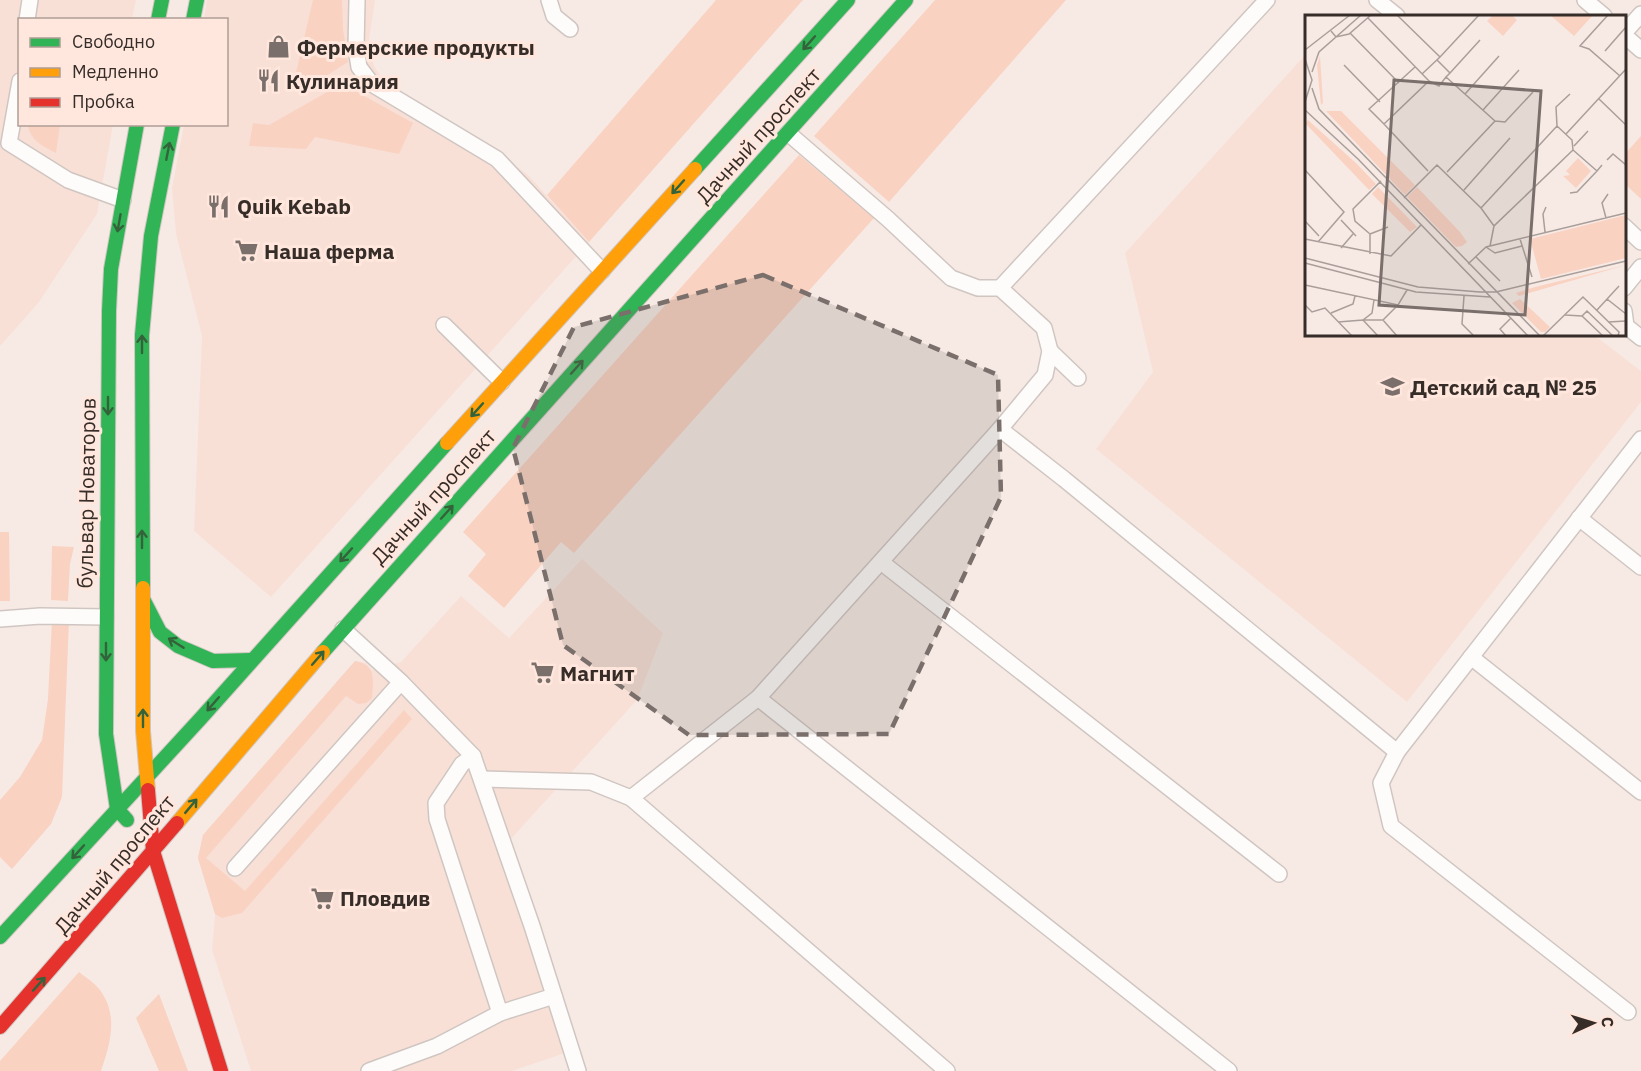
<svg xmlns="http://www.w3.org/2000/svg" width="1641" height="1071" font-family="'IBM Plex Sans',sans-serif">
<style>
.built{fill:#f8e0d7}
.green{fill:#f9d2c2}
.lines{fill:none;stroke-linecap:round;stroke-linejoin:round}
.lane-casing{stroke:#d0c6c1;stroke-width:18}
.fast-casing{stroke:#d0c6c1;stroke-width:16}
.slow-casing{stroke:#d0c6c1;stroke-width:16}
.jam-casing{stroke:#d0c6c1;stroke-width:16}
.lane{stroke:#fefcfb;stroke-width:15}
.fast{stroke:#30b455;stroke-width:14}
.slow{stroke:#ff9f0a;stroke-width:14}
.jam{stroke:#e5322d;stroke-width:14}
.oneway{stroke:#34633b}
.marked{fill:#7a6f6b;fill-opacity:0.2;stroke:#7a6f6b;stroke-width:4.5;stroke-dasharray:12 8;stroke-linejoin:round}
.labels{text-anchor:middle;dominant-baseline:central;stroke-width:6;stroke-linejoin:round;paint-order:stroke}
.poi-label{font-size:21px;font-weight:bold;fill:#362d29;stroke:#ffe7dd;text-anchor:start}
.street-label{font-size:21px;fill:#362d29;stroke:#ffe7dd}
.inset-road{fill:none;stroke:#aa9e9a;stroke-width:1.5}
.view{fill:#7a6f6b;fill-opacity:0.15;stroke:#7a6f6b;stroke-width:3}
.inset-edge{fill:none;stroke:#362d29;stroke-width:3}
</style>
<rect width="100%" height="100%" fill="#f7eae5"/>
<g class="built">
<polygon points="0,0 136,0 132,19 20,20 20,124 113,125 97,214 39,302 0,346"/>
<polygon points="207,0 375,0 368,47 375,68 386,82 497,152 528,175 589,242 271,597 194,531 202,336 176,234 172,188 184,125 226,124 226,20 204,19"/>
<polygon points="1306,54 1306,334 1594,335 1641,371 1641,402 1407,702 1096,449 1153,372 1125,253"/>
<polygon points="582,559 663,633 637,700 501,850 565,1053 512,1071 251,1071 212,950 215,914 198,858 203,835 355,661 366,663 372,670 401,662 461,596 509,638"/>
</g>
<g class="green">
<polygon points="313,0 342,0 343,29 348,62 305,89 293,85"/>
<polygon points="716,0 803,0 589,242 547,195"/>
<polygon points="935,0 1066,0 889,202 814,136"/>
<polygon points="350,88 413,123 399,154 315,137 306,149 249,146 253,123 269,125 329,91"/>
<path d="M28,125H60L56,153C42,146 30,140 28,125Z"/>
<polygon points="1641,136 1641,199 1625,184 1624,155"/>
<polygon points="799,155 874,218 574,553 561,542 504,608 468,576 486,554 463,532"/>
<polygon points="0,532 9,532 10,601 0,601"/>
<polygon points="52,546 74,547 70,564 68,601 51,600"/>
<polygon points="52,620 69,620 62,797 51,824 12,869 0,857 0,800 20,777 42,740 48,699"/>
<path d="M355,661C377,665 373,679 372,698L366,703L358,704L346,696L206,858L245,891L404,710L412,719L242,913L222,918L215,914L198,858L203,835Z"/>
<path d="M79,972C85,977 95,983 100,990C119,1016 110,1044 101,1071H0V1061Z"/>
<polygon points="159,994 188,1071 159,1071 136,1018"/>
</g>
<g class="lines">
<defs>
<g id="lane">
<polyline points="357,0 356,48 359,67 372,84 497,159 602,271"/>
<polyline points="549,0 554,16 570,29"/>
<polyline points="1377,0 1397,16"/>
<polyline points="1585,0 1604,16"/>
<polyline points="27,20 30,0"/>
<polyline points="1624,33 1641,14"/>
<polyline points="1624,35 1641,50"/>
<polyline points="20,81 9,143 68,180 123,200"/>
<polyline points="1624,226 1641,242"/>
<polyline points="1000,288 1267,0"/>
<polyline points="1624,288 1641,267"/>
<polyline points="1624,311 1626,326 1641,338"/>
<polyline points="444,325 502,382"/>
<polyline points="1050,351 1078,378"/>
<polyline points="1000,429 1064,479 1397,752 1641,439"/>
<polyline points="1579,518 1641,567"/>
<polyline points="881,562 1279,874"/>
<polyline points="0,619 40,616 106,617"/>
<polyline points="343,629 401,682 473,756 532,926 578,1071"/>
<polyline points="1471,657 1641,792"/>
<polyline points="758,698 1229,1071"/>
<polyline points="1397,752 1381,783 1391,826 1628,1012"/>
<polyline points="473,756 462,764 436,803 437,819 500,1013"/>
<polyline points="482,779 591,782 631,798 947,1071"/>
<polyline points="631,798 758,698 1000,429 1045,375 1050,351 1044,328 1000,288 978,288 951,278 888,219 788,133"/>
<polyline points="235,868 401,682"/>
<polyline points="369,1071 437,1046 500,1013 554,996"/>
</g>
<g id="fast">
<polyline points="158,20 162,0"/>
<polyline points="193,20 197,0"/>
<polyline points="695,169 848,0"/>
<polyline points="143,588 142,335 151,236 173,124"/>
<polyline points="143,599 160,632 178,646 213,661 251,660"/>
<polyline points="323,652 906,0"/>
<polyline points="127,820 117,809 106,734 109,311 111,269 137,124"/>
<polyline points="0,937 202,717 447,443"/>
</g>
<g id="slow">
<polyline points="447,443 695,169"/>
<polyline points="143,588 143,731 148,790"/>
<polyline points="177,823 323,652"/>
</g>
<g id="jam">
<polyline points="148,790 153,851 221,1071"/>
<polyline points="0,1027 177,823"/>
</g>
</defs>
<use href="#lane" class="lane-casing"/>
<use href="#fast" class="fast-casing"/>
<use href="#slow" class="slow-casing"/>
<use href="#jam" class="jam-casing"/>
<use href="#lane" class="lane"/>
<use href="#fast" class="fast"/>
<use href="#slow" class="slow"/>
<use href="#jam" class="jam"/>
</g>
<defs><path id="oneway-shaft" d="M-6 0H5M1.5-3L5.5 0L1.5 3" fill="none" stroke-width="1.6" stroke-linecap="round" stroke-linejoin="round" transform="scale(1.5)"/></defs>
<g class="oneway">
<use href="#oneway-shaft" transform="translate(809 43) rotate(132)"/>
<use href="#oneway-shaft" transform="translate(168 151) rotate(-79)"/>
<use href="#oneway-shaft" transform="translate(678 187) rotate(132)"/>
<use href="#oneway-shaft" transform="translate(119 223) rotate(100)"/>
<use href="#oneway-shaft" transform="translate(142 344) rotate(-90)"/>
<use href="#oneway-shaft" transform="translate(577 367) rotate(-48)"/>
<use href="#oneway-shaft" transform="translate(108 406) rotate(90)"/>
<use href="#oneway-shaft" transform="translate(477 410) rotate(132)"/>
<use href="#oneway-shaft" transform="translate(447 512) rotate(-48)"/>
<use href="#oneway-shaft" transform="translate(142 539) rotate(-90)"/>
<use href="#oneway-shaft" transform="translate(346 555) rotate(132)"/>
<use href="#oneway-shaft" transform="translate(176 643) rotate(-148)"/>
<use href="#oneway-shaft" transform="translate(106 652) rotate(90)"/>
<use href="#oneway-shaft" transform="translate(318 658) rotate(-49)"/>
<use href="#oneway-shaft" transform="translate(213 704) rotate(131)"/>
<use href="#oneway-shaft" transform="translate(143 718) rotate(-90)"/>
<use href="#oneway-shaft" transform="translate(191 806) rotate(-50)"/>
<use href="#oneway-shaft" transform="translate(78 852) rotate(132)"/>
<use href="#oneway-shaft" transform="translate(39 984) rotate(-48)"/>
</g>
<path class="marked" d="M763,275L998,375L1001,497L889,734L689,735L563,645L513,448L574,327Z"/>
<defs>
<symbol id="shop-bare" viewBox="-9 -9 18 18"><path d="M-5-2.5h2.3a2.7 3.5 0 0 1 5.4 0H5L5.5 6h-11ZM-1.5-2.5h3a1.5 2.3 0 0 0-3 0Z" fill="#7a6f6b" stroke="#ffe7dd" stroke-width="2.5" paint-order="stroke"/></symbol>
<symbol id="restaurant-bare" viewBox="-9 -9 18 18"><path d="M-5-6h1v4h1v-4h1v4h1v-4h1v5L-1.5 .5V6h-2V.5L-5-1ZM5-6V6H3V1.5H1.5Q1.5-4 5-6Z" fill="#7a6f6b" stroke="#ffe7dd" stroke-width="2.5" paint-order="stroke"/></symbol>
<symbol id="supermarket-bare" viewBox="-9 -9 18 18"><path d="M-6-5.5h2.5l.6 2H6L4.5 2H-2.5L-4.4-4H-6ZM-1.5 3.2a1.3 1.3 0 1 0 .1 0ZM3 3.2a1.3 1.3 0 1 0 .1 0Z" fill="#7a6f6b" stroke="#ffe7dd" stroke-width="2.5" paint-order="stroke"/></symbol>
<symbol id="school-bare" viewBox="-9 -9 18 18"><path d="M0-5L7-2L0 1L-7-2ZM-4 1L0 2.5L4 1V4Q0 6-4 4Z" fill="#7a6f6b" stroke="#ffe7dd" stroke-width="2.5" paint-order="stroke"/></symbol>
</defs>
<g fill-rule="evenodd">
<use href="#shop-bare" x="262" y="30" width="33" height="33"/>
<use href="#restaurant-bare" x="252" y="64" width="33" height="33"/>
<use href="#restaurant-bare" x="202" y="190" width="33" height="33"/>
<use href="#supermarket-bare" x="230" y="234" width="33" height="33"/>
<use href="#school-bare" x="1376" y="370" width="33" height="33"/>
<use href="#supermarket-bare" x="526" y="656" width="33" height="33"/>
<use href="#supermarket-bare" x="306" y="882" width="33" height="33"/>
</g>
<g class="labels">
<g class="poi-label">
<text x="297" y="47">Фермерские продукты</text>
<text x="286" y="81">Кулинария</text>
<text x="237" y="206">Quik Kebab</text>
<text x="264" y="251">Наша ферма</text>
<text x="1410" y="387">Детский сад № 25</text>
<text x="560" y="673">Магнит</text>
<text x="340" y="898">Пловдив</text>
</g>
<g class="street-label">
<text transform="translate(758 135) rotate(-48)">Дачный проспект</text>
<text transform="translate(86 493) rotate(-89)">бульвар Новаторов</text>
<text transform="translate(433 496) rotate(-48)">Дачный проспект</text>
<text transform="translate(114 864) rotate(-50)">Дачный проспект</text>
</g>
</g>
<g transform="translate(1305 15)">
<rect width="321" height="321" fill="#f7eae5"/>
<path d="M188,0H207L212,5L198,21L182,6ZM245,0H288L269,21ZM15,41L18,88L16,90L12,50ZM21,96H36L110,170L100,180ZM3,105L51,148L71,169L64,175L0,108ZM273,143L286,156L271,173L258,161L265,160L261,156ZM73,172L112,212L105,217L67,179ZM112,172L155,217L162,227L157,231L151,232L102,182ZM321,200V243L236,264L225,224ZM321,250L214,281L211,278L230,272ZM215,284L245,312L240,317H236L207,288Z" fill="#f9d2c2"/>
<path class="inset-road" d="M92,0L135,42L117,59M303,0L275,31L284,34L315,61M63,3L124,66M26,16L31,22L44,19L66,0M45,18L94,68M0,35L45,0M300,36L321,12M135,42L174,0M0,44L7,65L0,87M132,45L145,58L141,62L190,106L142,157M39,50L75,87M7,57L14,37L56,0M145,58L175,25M7,73L14,94L235,321M160,79L194,41M294,84L321,110M0,95L53,144L223,321M178,95L214,55M190,106L200,107L228,77M79,109L64,94L110,52M252,111L267,125L268,135L292,156L297,150M261,119L321,54M269,131L283,116M302,145L308,139L321,150M0,155L39,197L13,227M123,156L79,109L124,66L134,71L141,62M159,175L205,123M265,178L272,177L292,156M99,183L132,150L176,193L189,211M176,193L252,111L251,92L265,79M301,203L297,188L303,179M36,205L51,221M0,206L14,221M240,217L238,199L241,192M65,219L83,212M0,224L86,241L116,210M215,224L227,262M185,231L189,211L268,135M181,232L190,238L217,231M36,233L48,219M65,239V219L50,206L48,194L76,166M171,242L195,266M0,243L113,272L175,277H191L321,246M0,248L111,277L185,282M163,249L181,232L321,198M0,270L93,290L102,275M159,281L157,309L169,321M302,284L321,299M0,290L7,297L20,293L47,321M292,295L314,271M26,298L48,289L50,281M260,300L277,301L298,321M277,301L282,296L308,321M78,305L92,321M33,307L58,305L67,298L69,285M303,307L321,306M73,321L58,305H78L93,290M201,321L195,314L206,303M238,321L278,282L314,317L313,321"/>
<path class="view" d="M89,65L236,76L220,300L74,290Z"/>
<rect width="321" height="321" class="inset-edge"/>
</g>
<rect x="18" y="18" width="210" height="108" fill="#ffe7dd" stroke="#af9d95" stroke-width="1.5"/>
<rect x="30" y="38" width="30" height="9" fill="#30b455" stroke="#af9d95" stroke-width="1.5"/>
<text x="72" y="48" font-size="18" fill="#362d29">Свободно</text>
<rect x="30" y="68" width="30" height="9" fill="#ff9f0a" stroke="#af9d95" stroke-width="1.5"/>
<text x="72" y="78" font-size="18" fill="#362d29">Медленно</text>
<rect x="30" y="98" width="30" height="9" fill="#e5322d" stroke="#af9d95" stroke-width="1.5"/>
<text x="72" y="108" font-size="18" fill="#362d29">Пробка</text>
<g transform="translate(1593 1023) rotate(86)" stroke="#ffe7dd" stroke-width="4.5" paint-order="stroke">
<path d="M0-4.5L10 22L0 15L-10 22Z" fill="#362d29"/>
<text y="-9" font-size="16" font-weight="bold" text-anchor="middle" fill="#362d29">С</text>
</g>
</svg>
